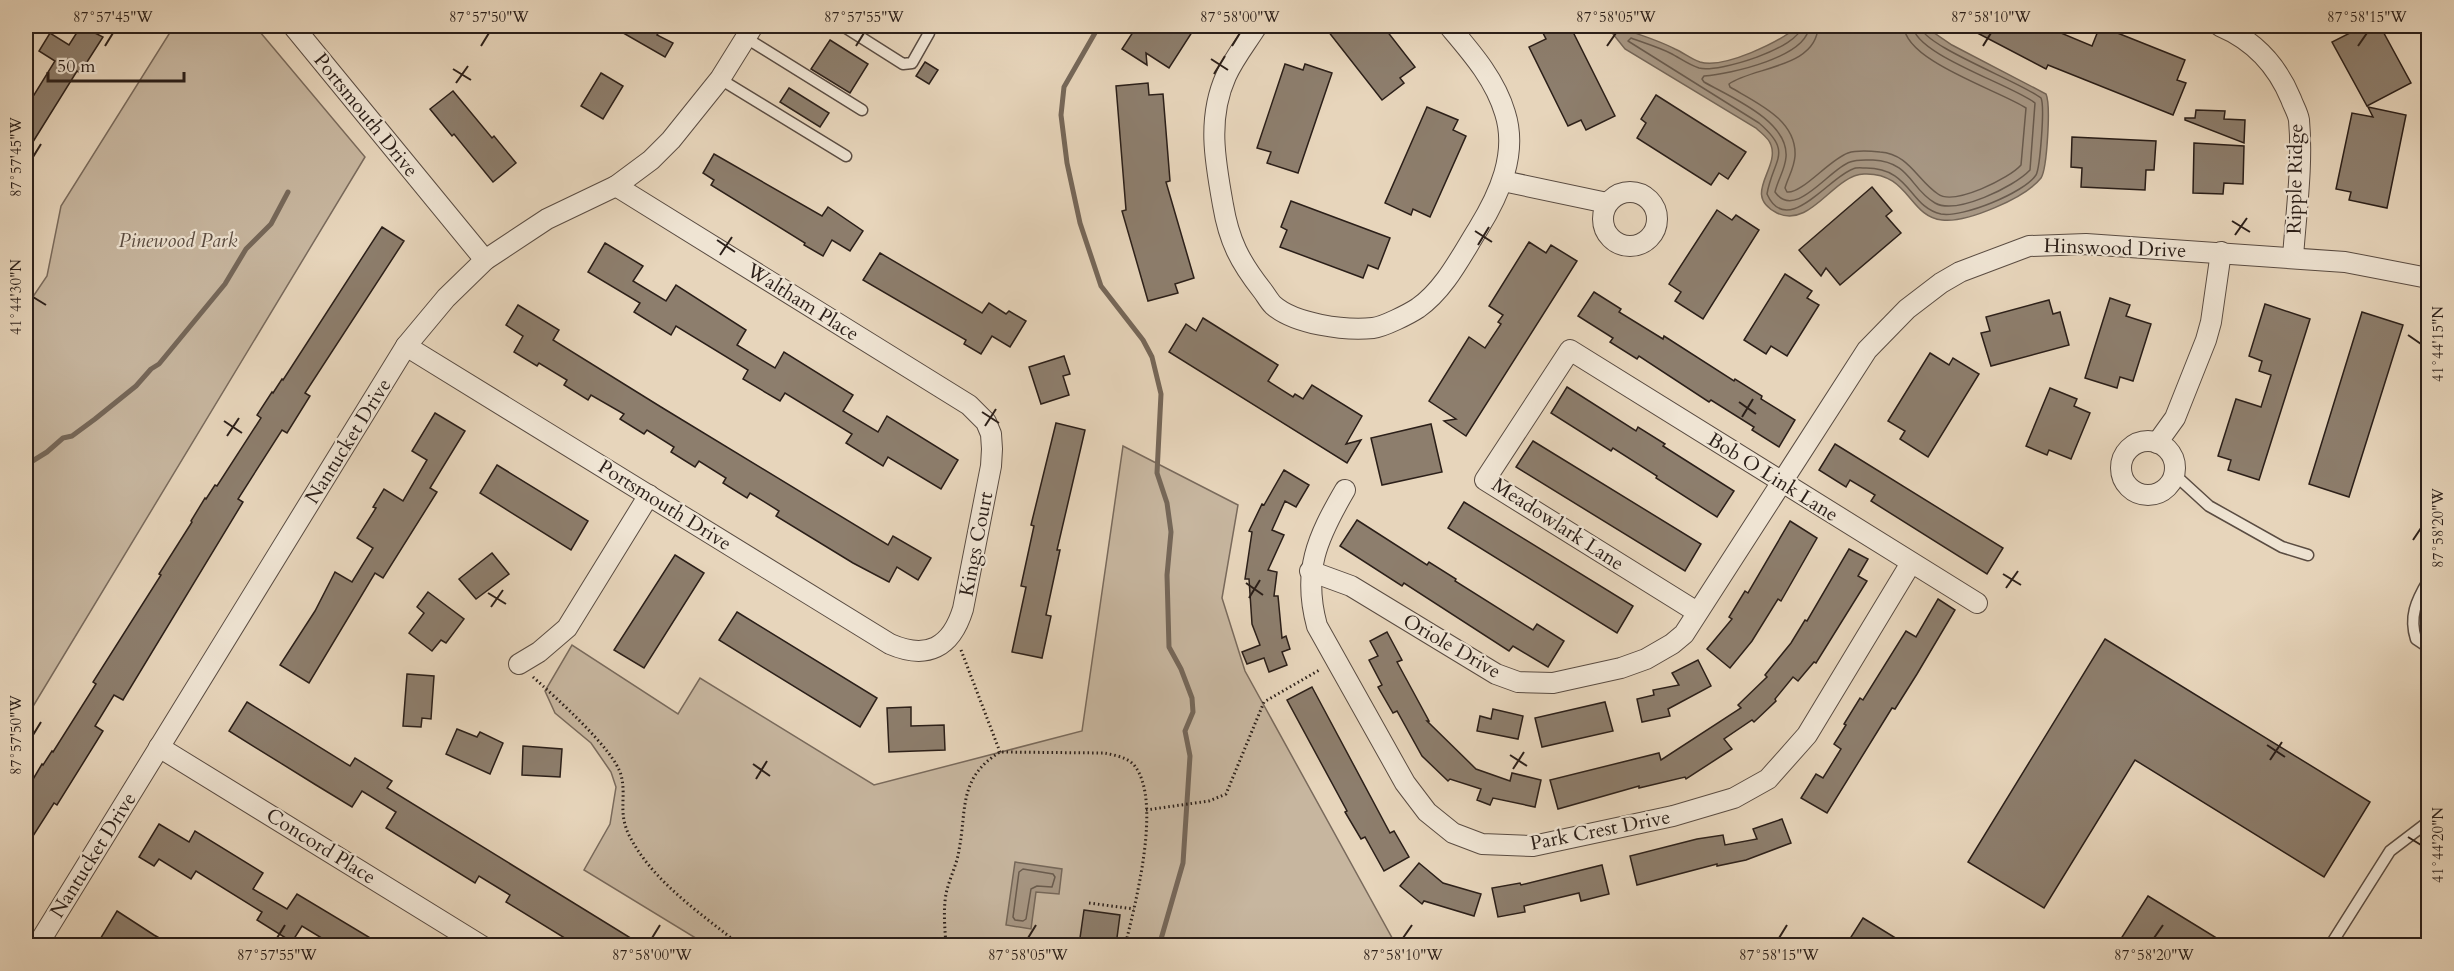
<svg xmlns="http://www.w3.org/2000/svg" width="2454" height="971" font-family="Cardo,serif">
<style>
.green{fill:#c7b69f;stroke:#796a5c;stroke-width:1.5}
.water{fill:#a79784;stroke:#756759;stroke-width:1.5}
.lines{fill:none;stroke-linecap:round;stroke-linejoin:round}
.shore{stroke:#695b4e;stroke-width:1.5}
.stream{stroke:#756759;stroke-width:5}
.building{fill:#8d7e6d;stroke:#2b1f19;stroke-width:1.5}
.service-casing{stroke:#5a4c42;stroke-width:13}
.minor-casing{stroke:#5a4c42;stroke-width:22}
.path{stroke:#2b1f19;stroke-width:3;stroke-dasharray:1.5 3;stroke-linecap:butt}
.service{stroke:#efe4d3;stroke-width:10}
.minor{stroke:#efe4d3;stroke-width:20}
.ticks{fill:none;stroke:#2b1f19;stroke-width:2}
.labels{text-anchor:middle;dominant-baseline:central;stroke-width:4.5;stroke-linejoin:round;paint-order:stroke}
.street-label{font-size:20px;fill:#2b1f19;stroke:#efe4d3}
.park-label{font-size:20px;font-style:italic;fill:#5a4c41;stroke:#efe4d3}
.neatline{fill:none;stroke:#2b1f19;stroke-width:2}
.ticks-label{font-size:15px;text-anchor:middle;fill:#2b1f19}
</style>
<rect width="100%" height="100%" fill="#e7d5bb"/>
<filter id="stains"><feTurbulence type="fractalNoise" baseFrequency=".00333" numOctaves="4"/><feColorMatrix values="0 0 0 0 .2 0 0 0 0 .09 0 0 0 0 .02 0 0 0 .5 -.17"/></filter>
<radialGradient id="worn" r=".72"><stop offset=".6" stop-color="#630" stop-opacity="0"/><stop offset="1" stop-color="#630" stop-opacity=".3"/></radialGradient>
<g class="green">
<polygon points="174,26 255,26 365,157 26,718 26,307 47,276 61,206"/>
<polygon points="1123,446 1238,505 1222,598 1245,671 1396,945 707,945 584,870 610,824 616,787 611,772 591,743 555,713 545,691 572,645 678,714 700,678 874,785 1082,731"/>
</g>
<g class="water">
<path d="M1614,26C1634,33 1656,39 1675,49C1684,53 1691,59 1700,62C1724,69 1780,42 1798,26H1924L1952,45L2046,94C2051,105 2047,169 2041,178C2025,198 1967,223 1942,220C1909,217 1909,172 1864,174C1833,175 1811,229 1777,213C1741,195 1780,169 1771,145C1769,138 1761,133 1756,128L1625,49L1609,29Z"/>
<polygon points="1015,862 1062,869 1059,894 1036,892 1031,929 1006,925"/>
</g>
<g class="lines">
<g class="shore">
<path d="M1802,26C1799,48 1719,73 1699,68C1689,65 1680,58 1670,53C1658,47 1644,43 1631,38L1628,41L1759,123C1794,153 1773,159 1767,194C1787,239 1830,176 1853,169C1856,167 1862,168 1866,168C1911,168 1909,207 1941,214C1962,218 2024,193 2036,175C2040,168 2045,106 2041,98C2021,82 1923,46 1920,26"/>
<path d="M1809,26C1808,57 1730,74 1704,76L1702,79L1704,82C1730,97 1789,121 1786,157C1785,170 1778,179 1775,192C1795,221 1829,169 1850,162C1857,159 1866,160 1873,160C1911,162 1910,189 1935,203C1956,215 2014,187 2030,170L2035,103C2012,85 1914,54 1913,26"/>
<path d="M1818,26C1817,68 1752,67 1729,84L1730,87C1757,103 1797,120 1795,156C1794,169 1788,177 1785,188L1787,192C1802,194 1830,159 1848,153C1857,150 1870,151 1880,152C1909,154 1917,180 1938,194C1954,206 2010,178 2021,165L2026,108C1998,90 1905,61 1904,26"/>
<polygon points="1023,869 1053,874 1055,877 1052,887 1037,886 1031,889 1026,919 1023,921 1015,920 1013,917 1019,872"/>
</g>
<g class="stream">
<polyline points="1099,26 1064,87 1061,115 1067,163 1080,223 1101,286 1143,340 1152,357 1161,394 1157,473 1167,503 1171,532 1167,575 1169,647 1181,669 1192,698 1193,712 1185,731 1190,756 1183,863 1159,946"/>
<polyline points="26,465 47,452 63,438 72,436 95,419 136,386 151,369 159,364 225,284 246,249 271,224 288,192"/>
</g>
</g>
<g class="building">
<polygon points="81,26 103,37 80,73 77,71 26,153 26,90 34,95 55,61 39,51 50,33 69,45"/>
<polygon points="611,26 663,26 657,35 673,43 665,57"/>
<polygon points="1137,26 1196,26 1169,68 1146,53 1147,65 1122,49"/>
<polygon points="1324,26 1383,26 1415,67 1400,78 1404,83 1382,100"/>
<polygon points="1558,26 1570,26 1615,116 1586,130 1581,120 1568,126 1529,47 1546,39 1543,33"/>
<polygon points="1964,26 2059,26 2056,31 2092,46 2100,26 2185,60 2177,80 2186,83 2173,115 2048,65 2046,69"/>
<polygon points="2345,26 2380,26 2411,83 2367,106 2332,42 2350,33"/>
<polygon points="830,40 868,64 850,93 811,69"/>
<polygon points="925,62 938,70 929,84 916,76"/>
<polygon points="1285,64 1303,70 1305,64 1332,73 1298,173 1267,163 1271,152 1257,148"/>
<polygon points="601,73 623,86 603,119 581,106"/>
<polygon points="1148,83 1149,95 1163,94 1170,181 1166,182 1194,278 1175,284 1178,293 1148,301 1122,211 1126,210 1116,86"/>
<polygon points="789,88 829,113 820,127 780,102"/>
<polygon points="453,91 492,138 494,136 516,163 493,182 454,134 452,136 430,109"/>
<polygon points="1656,95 1746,152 1728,179 1719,173 1711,185 1637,138 1646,123 1641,119"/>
<polygon points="1427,107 1458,120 1453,130 1466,136 1430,217 1413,209 1411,215 1385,203"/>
<polygon points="2368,107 2406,115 2387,208 2349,200 2351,192 2336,189 2352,113 2373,117"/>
<polygon points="2196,110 2225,111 2224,119 2245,120 2244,143 2185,120 2185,118 2195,118"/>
<polygon points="2072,137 2156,141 2154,170 2146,170 2145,190 2081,187 2082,168 2071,167"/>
<polygon points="2194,143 2244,146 2243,184 2224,183 2223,194 2193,193"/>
<polygon points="714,154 822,216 828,207 863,231 850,251 832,240 823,256 804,245 805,243 711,185 714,180 703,173"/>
<polygon points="1872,187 1892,211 1886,216 1901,233 1840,285 1826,268 1821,276 1799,250"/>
<polygon points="1291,201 1390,238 1378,269 1368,265 1363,278 1280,247 1287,230 1281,227"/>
<polygon points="1717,210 1732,220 1736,215 1759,230 1703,319 1675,301 1681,292 1669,284"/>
<polygon points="382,227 404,241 305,393 310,396 287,433 282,430 238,499 243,502 123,700 114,695 95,726 103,731 57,805 54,803 26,847 26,791 42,764 43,765 52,751 53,752 96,684 93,682 161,575 159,574 192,522 191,521 205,498 206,499 215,485 217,486 261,418 257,415 272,392 273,393 282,379 283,380"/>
<polygon points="1529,242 1546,253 1551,245 1577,261 1466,436 1444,421 1456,419 1429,401 1469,337 1485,348 1501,324 1498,322 1503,315 1489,306"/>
<polygon points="605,243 643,266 633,281 666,301 676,285 746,330 737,345 775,368 784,352 853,395 843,411 878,432 887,416 958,460 941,489 888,457 883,466 846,443 852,434 785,393 780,401 743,379 748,370 676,326 671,335 634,312 640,303 588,272"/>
<polygon points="880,253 982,313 989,303 1006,314 1009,311 1026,321 1010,347 992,336 981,354 964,344 966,340 863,280"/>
<polygon points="1785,274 1812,291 1807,298 1819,305 1787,356 1771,346 1766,354 1744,340"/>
<polygon points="1594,292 1621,309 1619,312 1663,339 1664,336 1734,381 1735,379 1762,396 1761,399 1795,420 1779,447 1752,430 1754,427 1711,400 1709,402 1639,356 1637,359 1610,342 1613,338 1578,316"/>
<polygon points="2110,298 2130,305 2126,316 2151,324 2133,381 2120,377 2117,388 2085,378"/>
<polygon points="2049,300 2053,314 2060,312 2069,345 1991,366 1981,333 1990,331 1986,317"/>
<polygon points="2265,304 2310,319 2259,480 2228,470 2231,460 2218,456 2236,399 2261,407 2271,375 2259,371 2262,361 2249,356"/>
<polygon points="518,305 559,330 553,340 661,407 888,545 893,536 931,558 918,580 897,567 889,582 853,563 776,516 779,511 750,493 747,498 723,483 726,478 699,461 695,467 671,452 674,447 647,430 644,434 620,419 624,414 591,395 588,400 564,385 567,380 539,363 537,366 514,352 523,336 506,325"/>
<polygon points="2362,312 2403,325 2349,497 2309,484"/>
<polygon points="1203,318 1278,365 1268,381 1293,397 1295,394 1303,399 1312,385 1362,416 1346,444 1361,440 1347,463 1169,352 1186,324 1196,331"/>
<polygon points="1930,353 1949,365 1953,358 1979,374 1928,457 1900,439 1905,431 1888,421"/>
<polygon points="1064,356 1070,374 1063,376 1069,395 1041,404 1029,367"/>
<polygon points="1567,387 1636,431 1638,427 1665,444 1663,446 1734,491 1717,517 1656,478 1657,476 1613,448 1611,451 1551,413"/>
<polygon points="2050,388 2077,399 2074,406 2090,413 2071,459 2049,450 2047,455 2026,446"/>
<polygon points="435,413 465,431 430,488 437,492 383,578 375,573 309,683 280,665 315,611 335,572 352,582 373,548 357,538 376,508 373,507 384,489 403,501 427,460 412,451"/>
<polygon points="1056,423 1085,430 1057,550 1060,550 1046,615 1051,616 1042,658 1012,652 1026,587 1021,586 1034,526 1031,525"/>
<polygon points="1431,424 1442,472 1382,485 1371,438"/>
<polygon points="1533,441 1701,544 1685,571 1516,467"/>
<polygon points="1835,444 2003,548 1987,574 1871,501 1875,495 1850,480 1846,487 1819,470"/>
<polygon points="497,465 588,521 571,550 480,493"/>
<polygon points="1284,470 1309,485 1296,507 1285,501 1272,530 1284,535 1268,570 1277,572 1274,596 1278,596 1282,638 1286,636 1290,649 1282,652 1287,665 1269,672 1264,658 1247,664 1242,652 1260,645 1252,624 1249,579 1245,579 1252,532 1249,531 1262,504 1264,505"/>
<polygon points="1464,502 1633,606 1617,633 1448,528"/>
<polygon points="1357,520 1427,565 1429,562 1456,579 1455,581 1533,630 1537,624 1564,641 1548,667 1513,646 1509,651 1404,583 1402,586 1340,546"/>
<polygon points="1790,521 1817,538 1781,601 1778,599 1752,641 1730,668 1707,649 1732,619 1729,617 1745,591 1748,593"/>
<polygon points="1849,549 1868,559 1858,576 1867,581 1816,663 1814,662 1798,681 1793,677 1775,699 1776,701 1754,722 1752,720 1724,739 1732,749 1686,779 1685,777 1639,788 1639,786 1558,809 1550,780 1659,753 1661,760 1741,708 1738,705 1767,677 1765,675 1791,643 1805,620 1807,621"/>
<polygon points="492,553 509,574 476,599 459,579"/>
<polygon points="675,555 704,573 644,668 614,650"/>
<polygon points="428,592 464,619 446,643 441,640 432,651 409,633 424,613 417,607"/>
<polygon points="1938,599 1955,610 1917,674 1895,709 1892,708 1827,813 1801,798 1816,774 1823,778 1841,749 1834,744 1846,725 1844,724 1860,698 1863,700 1906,631 1916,637"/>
<polygon points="737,612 877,698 860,727 719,640"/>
<polygon points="1387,632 1402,660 1397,662 1429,721 1427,721 1476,769 1510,781 1512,773 1541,780 1535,807 1493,798 1490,805 1477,800 1481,789 1450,779 1448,781 1422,756 1397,711 1393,713 1378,687 1382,685 1369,660 1378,656 1370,641"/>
<polygon points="2105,639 2370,802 2324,877 2135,760 2044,908 1968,862"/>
<polygon points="1698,660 1711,686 1668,709 1670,716 1642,722 1637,699 1654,695 1653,690 1679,685 1672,673"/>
<polygon points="407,674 434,676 431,719 422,718 421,727 403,726"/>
<polygon points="1312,687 1390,833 1394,831 1409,857 1384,871 1365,837 1361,839 1345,812 1347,811 1287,700"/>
<polygon points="247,702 350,766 355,758 392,781 387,788 642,945 576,945 506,902 510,895 479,876 475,883 386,828 396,812 362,791 352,807 316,785 229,731"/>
<polygon points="1605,702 1613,731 1542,747 1535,718"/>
<polygon points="911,707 911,726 944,725 945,750 889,752 887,708"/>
<polygon points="1493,709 1523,716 1518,739 1477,731 1480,716 1491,719"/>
<polygon points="457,729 477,737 480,732 503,743 490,774 446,754"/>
<polygon points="523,746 562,749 560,777 522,775"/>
<polygon points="1782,819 1791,843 1746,860 1717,866 1717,864 1637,885 1630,856 1697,839 1723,835 1725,845 1757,839 1753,829"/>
<polygon points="159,824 189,842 195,831 263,873 253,889 287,909 297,894 382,945 333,945 302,926 292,942 257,920 262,912 196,871 191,879 159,859 154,866 139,857"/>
<polygon points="1419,863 1443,883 1481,894 1474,916 1424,901 1422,904 1400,886"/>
<polygon points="1602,865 1609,894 1581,901 1579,893 1524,906 1525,912 1498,917 1492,888 1520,883 1521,885"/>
<polygon points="2148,896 2228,945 2117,945"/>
<polygon points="1084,910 1120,915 1116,945 1079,945"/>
<polygon points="117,911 154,935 172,945 106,945 99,941"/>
<polygon points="1863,918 1907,945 1846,945"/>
</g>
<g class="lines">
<defs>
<g id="service">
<polyline points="843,26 903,64 912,63 929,33"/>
<polyline points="746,38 862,110"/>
<polyline points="720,79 846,156"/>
<polyline points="2174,474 2209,506 2282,547 2308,555"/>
<path d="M2428,581C2416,601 2409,617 2416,639L2428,647"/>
<polyline points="2330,946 2390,851 2428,822"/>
</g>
<g id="minor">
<polyline points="293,26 485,260"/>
<path d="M1257,26C1247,42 1234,58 1226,76C1207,118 1215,161 1223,205C1229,241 1240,262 1262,290C1266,295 1269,301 1273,305C1294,324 1345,331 1373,328C1383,327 1409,314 1418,308C1445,289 1461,256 1478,229C1499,195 1518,154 1505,113C1495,79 1471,52 1449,26"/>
<path d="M2220,26C2253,40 2277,65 2291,99C2293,105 2298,113 2299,120C2303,165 2296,213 2293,257"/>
<polyline points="1503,181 1607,203"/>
<circle cx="1630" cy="219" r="27"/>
<path d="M406,346L890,644C927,660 951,648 963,609L991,466L992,449L991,434L986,422L969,405L616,186"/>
<circle cx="2148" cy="468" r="27"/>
<polyline points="2157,443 2175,418 2206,340 2211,322 2221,252"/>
<path d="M1345,490C1317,538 1302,571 1317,626L1405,783L1427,812L1453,833L1482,844L1533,846L1673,816L1734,798L1768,779L1807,735L1911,563"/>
<polyline points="1310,571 1351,586 1496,674 1518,682 1553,683 1621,668 1646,659 1672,644 1684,634 1867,350 1907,309 1941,283 1960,272 2029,246 2086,244 2345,262 2428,278"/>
<polyline points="1697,612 1485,480 1570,350 1977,603"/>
<polyline points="519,664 539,652 567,628 649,495"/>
<polyline points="159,747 482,946"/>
<polyline points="37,946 406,346 446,298 485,260 547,219 616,186 651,160 671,140 720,79 753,26"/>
</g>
</defs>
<use href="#service" class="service-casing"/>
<use href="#minor" class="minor-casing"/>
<g class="path">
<polyline points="961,650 1000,752"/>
<path d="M533,677C555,697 614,749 621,775C627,798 617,812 630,837C654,883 702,914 741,946"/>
<polyline points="1146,810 1209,801 1226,794 1264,702 1321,669"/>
<polyline points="1089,903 1134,909"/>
<path d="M946,946C945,929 943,911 946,894C949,879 957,865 959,850C967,809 958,778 1000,752L1104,753C1114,755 1127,757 1134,765C1163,800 1135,905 1125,946"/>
</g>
<use href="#service" class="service"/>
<use href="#minor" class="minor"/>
</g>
<path class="ticks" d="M105,46L113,33M481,46L489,33M856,46L864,33M1232,46L1240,33M1607,46L1616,33M1983,46L1991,33M2358,46L2367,33M1211,59L1228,70M453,69L471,80M1214,74L1225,56M456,83L468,66M33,157L41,144M2232,221L2250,232M1475,231L1492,242M2235,235L2247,218M717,240L735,252M1478,245L1489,227M720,255L732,237M33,297L46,305M2408,335L2421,344M1739,402L1756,414M982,412L999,423M1742,417L1753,399M224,421L242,433M985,426L996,409M227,436L239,418M2413,540L2421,528M2003,574L2021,585M1246,583L1263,595M2006,588L2018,571M488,593L506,604M1249,598L1260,580M491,607L503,590M33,735L41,722M2267,745L2285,757M1510,755L1527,766M2270,760L2282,742M753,764L770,776M1513,769L1524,752M756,779L767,761M2408,837L2421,845M277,938L285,925M652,938L660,925M1028,938L1036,925M1403,938L1412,925M1779,938L1787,925M2154,938L2163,925"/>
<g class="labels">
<g class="street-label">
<text transform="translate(366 115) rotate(51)">Portsmouth Drive</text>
<text transform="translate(2295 179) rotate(-89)">Ripple Ridge</text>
<text transform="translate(2115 248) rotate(2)">Hinswood Drive</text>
<text transform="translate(803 302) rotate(32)">Waltham Place</text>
<text transform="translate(348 441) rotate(-58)">Nantucket Drive</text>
<text transform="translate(1773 477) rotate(32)">Bob O Link Lane</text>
<text transform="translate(665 505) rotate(32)">Portsmouth Drive</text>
<text transform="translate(1558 524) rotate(33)">Meadowlark Lane</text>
<text transform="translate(976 544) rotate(-79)">Kings Court</text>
<text transform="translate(1452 646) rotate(30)">Oriole Drive</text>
<text transform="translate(1600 830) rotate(-11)">Park Crest Drive</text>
<text transform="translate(321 846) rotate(32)">Concord Place</text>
<text transform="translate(93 855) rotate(-58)">Nantucket Drive</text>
</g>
<g class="park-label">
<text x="178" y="240">Pinewood Park</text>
</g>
</g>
<rect width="2454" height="971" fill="none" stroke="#e7d5bb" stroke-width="66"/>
<path d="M48 72v9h136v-9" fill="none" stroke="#2b1f19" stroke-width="3"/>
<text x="57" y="72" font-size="18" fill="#2b1f19" stroke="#efe4d3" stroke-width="4.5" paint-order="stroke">50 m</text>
<rect x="33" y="33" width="2388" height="905" class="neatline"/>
<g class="ticks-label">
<text x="113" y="22">87°57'45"W</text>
<text x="489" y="22">87°57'50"W</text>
<text x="864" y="22">87°57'55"W</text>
<text x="1240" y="22">87°58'00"W</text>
<text x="1616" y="22">87°58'05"W</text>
<text x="1991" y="22">87°58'10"W</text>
<text x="2367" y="22">87°58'15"W</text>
<text transform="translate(16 157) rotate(-90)" y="5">87°57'45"W</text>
<text transform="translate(16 297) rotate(-90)" y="5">41°44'30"N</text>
<text transform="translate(2438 344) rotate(-90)" y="5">41°44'15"N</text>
<text transform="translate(2438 528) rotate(-90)" y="5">87°58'20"W</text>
<text transform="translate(16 735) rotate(-90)" y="5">87°57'50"W</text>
<text transform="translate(2438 845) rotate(-90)" y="5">41°44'20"N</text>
<text x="277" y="960">87°57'55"W</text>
<text x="652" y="960">87°58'00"W</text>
<text x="1028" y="960">87°58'05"W</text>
<text x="1403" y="960">87°58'10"W</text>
<text x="1779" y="960">87°58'15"W</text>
<text x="2154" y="960">87°58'20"W</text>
</g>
<rect width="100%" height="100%" filter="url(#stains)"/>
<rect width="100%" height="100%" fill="url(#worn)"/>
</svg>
